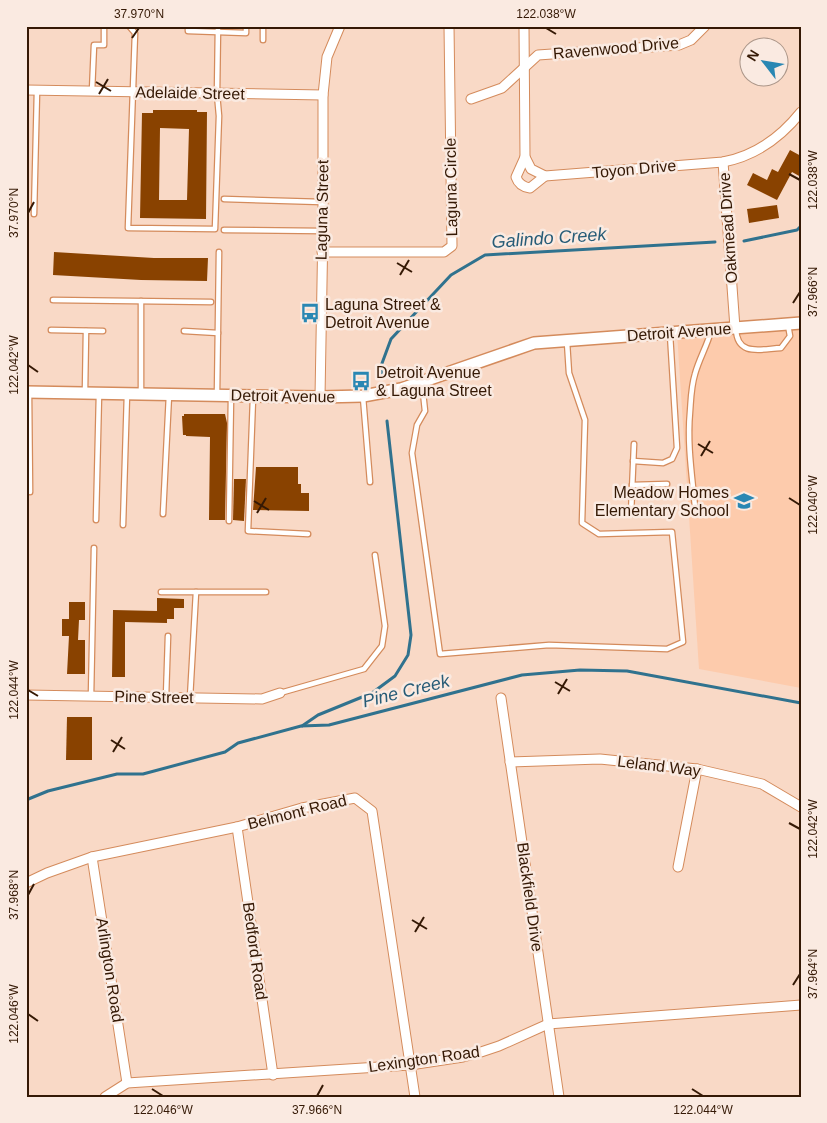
<svg xmlns="http://www.w3.org/2000/svg" width="827" height="1123" font-family="Arial,sans-serif">
<style>
.built{fill:#fdcbac}
.lines{fill:none;stroke-linecap:round;stroke-linejoin:round}
.stream{stroke:#30728e;stroke-width:3}
.building{fill:#894200;fill-rule:evenodd}
.service-casing{stroke:#d48b5c;stroke-width:7}
.minor-casing{stroke:#d48b5c;stroke-width:11}
.tertiary-casing{stroke:#d48b5c;stroke-width:14}
.service{stroke:#fff;stroke-width:4.5}
.minor{stroke:#fff;stroke-width:9}
.tertiary{stroke:#fff;stroke-width:11}
.ticks{fill:none;stroke:#351905;stroke-width:2}
.labels{text-anchor:middle;dominant-baseline:central;stroke-width:5;stroke-linejoin:round;paint-order:stroke}
.street-label{font-size:16px;fill:#351905;stroke:#faeae1}
.poi-label{font-size:16px;fill:#351905;stroke:#faeae1;text-anchor:start}
.water-label{font-size:18px;font-style:italic;fill:#275c77;stroke:#faeae1}
.neatline{fill:none;stroke:#351905;stroke-width:2}
.ticks-label{font-size:12px;text-anchor:middle;fill:#351905}
</style>
<rect width="100%" height="100%" fill="#f9d9c6"/>
<polygon class="built" points="801,323 801,688 699,669 677,333"/>
<g class="lines">
<g class="stream">
<polyline points="744,241 797,230 801,226"/>
<polyline points="382,373 381,366 391,339 451,275 485,255 715,242"/>
<polyline points="302,726 318,715 372,693 395,676 408,655 411,635 387,421"/>
<polyline points="26,800 48,791 117,774 143,774 225,752 238,743 301,726 329,725 522,675 580,670 627,671 801,703"/>
</g>
</g>
<g class="building">
<path d="M153,110H197V112H207L206,219L140,218L142,113H153ZM160,128L189,129L187,200H159Z"/>
<polygon points="790,150 801,156 801,177 792,172 777,200 747,185 753,173 767,180 772,169 778,172"/>
<polygon points="777,205 779,218 749,223 747,209"/>
<polygon points="54,252 154,258 208,258 207,281 141,280 53,275"/>
<polygon points="184,414 225,414 227,423 225,520 209,520 210,437 186,436 186,435 183,435 182,416 184,416"/>
<polygon points="256,467 298,467 298,484 301,484 301,493 309,493 309,511 253,510"/>
<polygon points="234,479 246,479 244,521 233,520"/>
<polygon points="157,598 184,599 184,608 174,608 174,619 167,619 167,623 125,622 125,677 112,677 113,610 157,611"/>
<polygon points="69,602 85,602 85,620 79,620 78,640 85,640 85,674 67,674 69,636 62,636 62,619 69,619"/>
<polygon points="67,717 92,717 92,760 66,760"/>
</g>
<g class="lines">
<defs>
<g id="service">
<polyline points="129,26 135,33 128,228 215,229 219,116 217,94 218,26"/>
<polyline points="188,26 188,31 246,33 246,26"/>
<polyline points="263,40 263,26"/>
<polyline points="92,91 94,45 104,45 104,26"/>
<polyline points="224,199 322,202"/>
<polyline points="34,214 37,91"/>
<polyline points="224,230 323,231"/>
<polyline points="53,300 211,302"/>
<path d="M736,329C737,357 761,349 781,348L790,336L788,325"/>
<polyline points="51,330 103,331"/>
<polyline points="184,331 218,333"/>
<polyline points="422,383 425,411 417,425 412,453 440,654 549,645 667,649 683,642 672,532 599,534 582,523 585,420 569,373 567,342"/>
<polyline points="85,392 86,331"/>
<polyline points="141,392 141,301"/>
<polyline points="29,394 30,492"/>
<polyline points="217,395 219,252"/>
<polyline points="363,397 370,482"/>
<polyline points="253,398 248,531 308,534"/>
<polyline points="633,461 663,463 672,459 677,448 670,334"/>
<polyline points="632,485 667,484"/>
<path d="M695,507C692,475 687,444 690,412C691,399 691,387 695,374C699,359 707,346 711,331"/>
<polyline points="163,514 169,395"/>
<polyline points="631,514 634,444"/>
<polyline points="96,520 99,394"/>
<polyline points="229,521 231,397"/>
<polyline points="123,525 127,394"/>
<polyline points="161,592 266,592"/>
<polyline points="280,693 364,669 382,646 385,626 375,555"/>
<polyline points="91,696 94,548"/>
<polyline points="166,697 168,636"/>
<polyline points="190,698 196,592"/>
</g>
<g id="minor">
<path d="M524,26L525,157L531,169L545,176L723,162C755,156 781,137 801,112"/>
<polyline points="26,90 323,95"/>
<polyline points="471,99 502,88 538,55 679,45 691,40 705,26"/>
<path d="M525,157L516,177C518,183 523,187 530,188L545,176"/>
<polyline points="723,162 735,328"/>
<polyline points="322,252 444,252 452,246 449,26"/>
<polyline points="320,397 323,226 323,95 327,57 340,26"/>
<polyline points="26,695 262,699 280,693"/>
<polyline points="501,698 559,1097"/>
<polyline points="510,762 600,759 697,769 762,784 801,807"/>
<polyline points="237,827 273,1075"/>
<polyline points="92,857 127,1083"/>
<polyline points="678,867 697,769"/>
<polyline points="26,883 47,873 92,857 237,827 302,808 355,798 372,811 415,1097"/>
<polyline points="105,1097 127,1083 410,1065 463,1057 481,1052 499,1046 548,1024 801,1005"/>
</g>
<polyline id="tertiary" points="26,392 320,397 363,396 401,389 534,343 801,323"/>
</defs>
<use href="#service" class="service-casing"/>
<use href="#minor" class="minor-casing"/>
<use href="#tertiary" class="tertiary-casing"/>
<use href="#service" class="service"/>
<use href="#minor" class="minor"/>
<use href="#tertiary" class="tertiary"/>
</g>
<path class="ticks" d="M546,28L556,34M132,38L139,28M96,82L111,91M99,94L108,79M789,174L800,180M28,213L34,202M397,263L412,272M400,275L409,260M793,303L800,292M28,365L38,372M698,444L713,453M701,456L710,441M789,498L800,505M254,501L269,510M257,513L266,498M555,682L570,691M28,690L38,696M558,694L567,679M111,740L125,749M113,752L122,737M789,823L800,829M28,895L34,884M412,920L427,929M415,932L424,917M793,985L800,974M28,1014L38,1021M152,1089L163,1096M692,1089L703,1096M317,1096L323,1085"/>
<defs>
<symbol id="bus-bare" viewBox="-9 -9 18 18"><path d="M-5-6H5V4H4V6H2V4H-2V6H-4V4H-5ZM-3.5-4V0h7V-4ZM-3.5 1.2v1.5H-2V1.2ZM2 1.2v1.5H3.5V1.2Z" fill="#2987b3" stroke="#faeae1" stroke-width="2.5" paint-order="stroke"/></symbol>
<symbol id="school-bare" viewBox="-9 -9 18 18"><path d="M0-5L7-2L0 1L-7-2ZM-4 1L0 2.5L4 1V4Q0 6-4 4Z" fill="#2987b3" stroke="#faeae1" stroke-width="2.5" paint-order="stroke"/></symbol>
</defs>
<g fill-rule="evenodd">
<use href="#bus-bare" x="296" y="299" width="28" height="28"/>
<use href="#bus-bare" x="347" y="367" width="28" height="28"/>
<use href="#school-bare" x="730" y="487" width="28" height="28"/>
</g>
<g class="labels">
<g class="street-label">
<text transform="translate(616 48) rotate(-5)">Ravenwood Drive</text>
<text transform="translate(190 93) rotate(1)">Adelaide Street</text>
<text transform="translate(634 169) rotate(-5)">Toyon Drive</text>
<text transform="translate(451 187) rotate(-91)">Laguna Circle</text>
<text transform="translate(322 210) rotate(-89)">Laguna Street</text>
<text transform="translate(728 228) rotate(-94)">Oakmead Drive</text>
<text transform="translate(679 332) rotate(-4)">Detroit Avenue</text>
<text transform="translate(283 396) rotate(1)">Detroit Avenue</text>
<text transform="translate(154 697) rotate(1)">Pine Street</text>
<text transform="translate(659 766) rotate(7)">Leland Way</text>
<text transform="translate(297 812) rotate(-14)">Belmont Road</text>
<text transform="translate(530 897) rotate(82)">Blackfield Drive</text>
<text transform="translate(255 951) rotate(82)">Bedford Road</text>
<text transform="translate(110 970) rotate(81)">Arlington Road</text>
<text transform="translate(424 1059) rotate(-8)">Lexington Road</text>
</g>
<g class="poi-label">
<text x="325" y="304">Laguna Street &amp;<tspan x="325" dy="18">Detroit Avenue</tspan></text>
<text x="376" y="372">Detroit Avenue<tspan x="376" dy="18">&amp; Laguna Street</tspan></text>
<text x="729" y="492" text-anchor="end">Meadow Homes<tspan x="729" dy="18">Elementary School</tspan></text>
</g>
<g class="water-label">
<text transform="translate(549 238) rotate(-4)">Galindo Creek</text>
<text transform="translate(406 691) rotate(-14)">Pine Creek</text>
</g>
</g>
<rect width="827" height="1123" fill="none" stroke="#faeae1" stroke-width="55"/>
<g transform="translate(764 62) rotate(301)"><circle r="24" fill="#faeae1" stroke="#ab9689"/>
<path d="M0-4L9 19L0 12L-9 19Z" fill="#2987b3"/>
<text y="-8" font-size="14" font-weight="bold" text-anchor="middle" fill="#351905">N</text>
</g>
<rect x="28" y="28" width="772" height="1068" class="neatline"/>
<g class="ticks-label">
<text x="139" y="18">37.970°N</text>
<text x="546" y="18">122.038°W</text>
<text transform="translate(813 180) rotate(-90)" y="4">122.038°W</text>
<text transform="translate(14 213) rotate(-90)" y="4">37.970°N</text>
<text transform="translate(813 292) rotate(-90)" y="4">37.966°N</text>
<text transform="translate(14 365) rotate(-90)" y="4">122.042°W</text>
<text transform="translate(813 505) rotate(-90)" y="4">122.040°W</text>
<text transform="translate(14 690) rotate(-90)" y="4">122.044°W</text>
<text transform="translate(813 829) rotate(-90)" y="4">122.042°W</text>
<text transform="translate(14 895) rotate(-90)" y="4">37.968°N</text>
<text transform="translate(813 974) rotate(-90)" y="4">37.964°N</text>
<text transform="translate(14 1014) rotate(-90)" y="4">122.046°W</text>
<text x="163" y="1114">122.046°W</text>
<text x="317" y="1114">37.966°N</text>
<text x="703" y="1114">122.044°W</text>
</g>
</svg>
